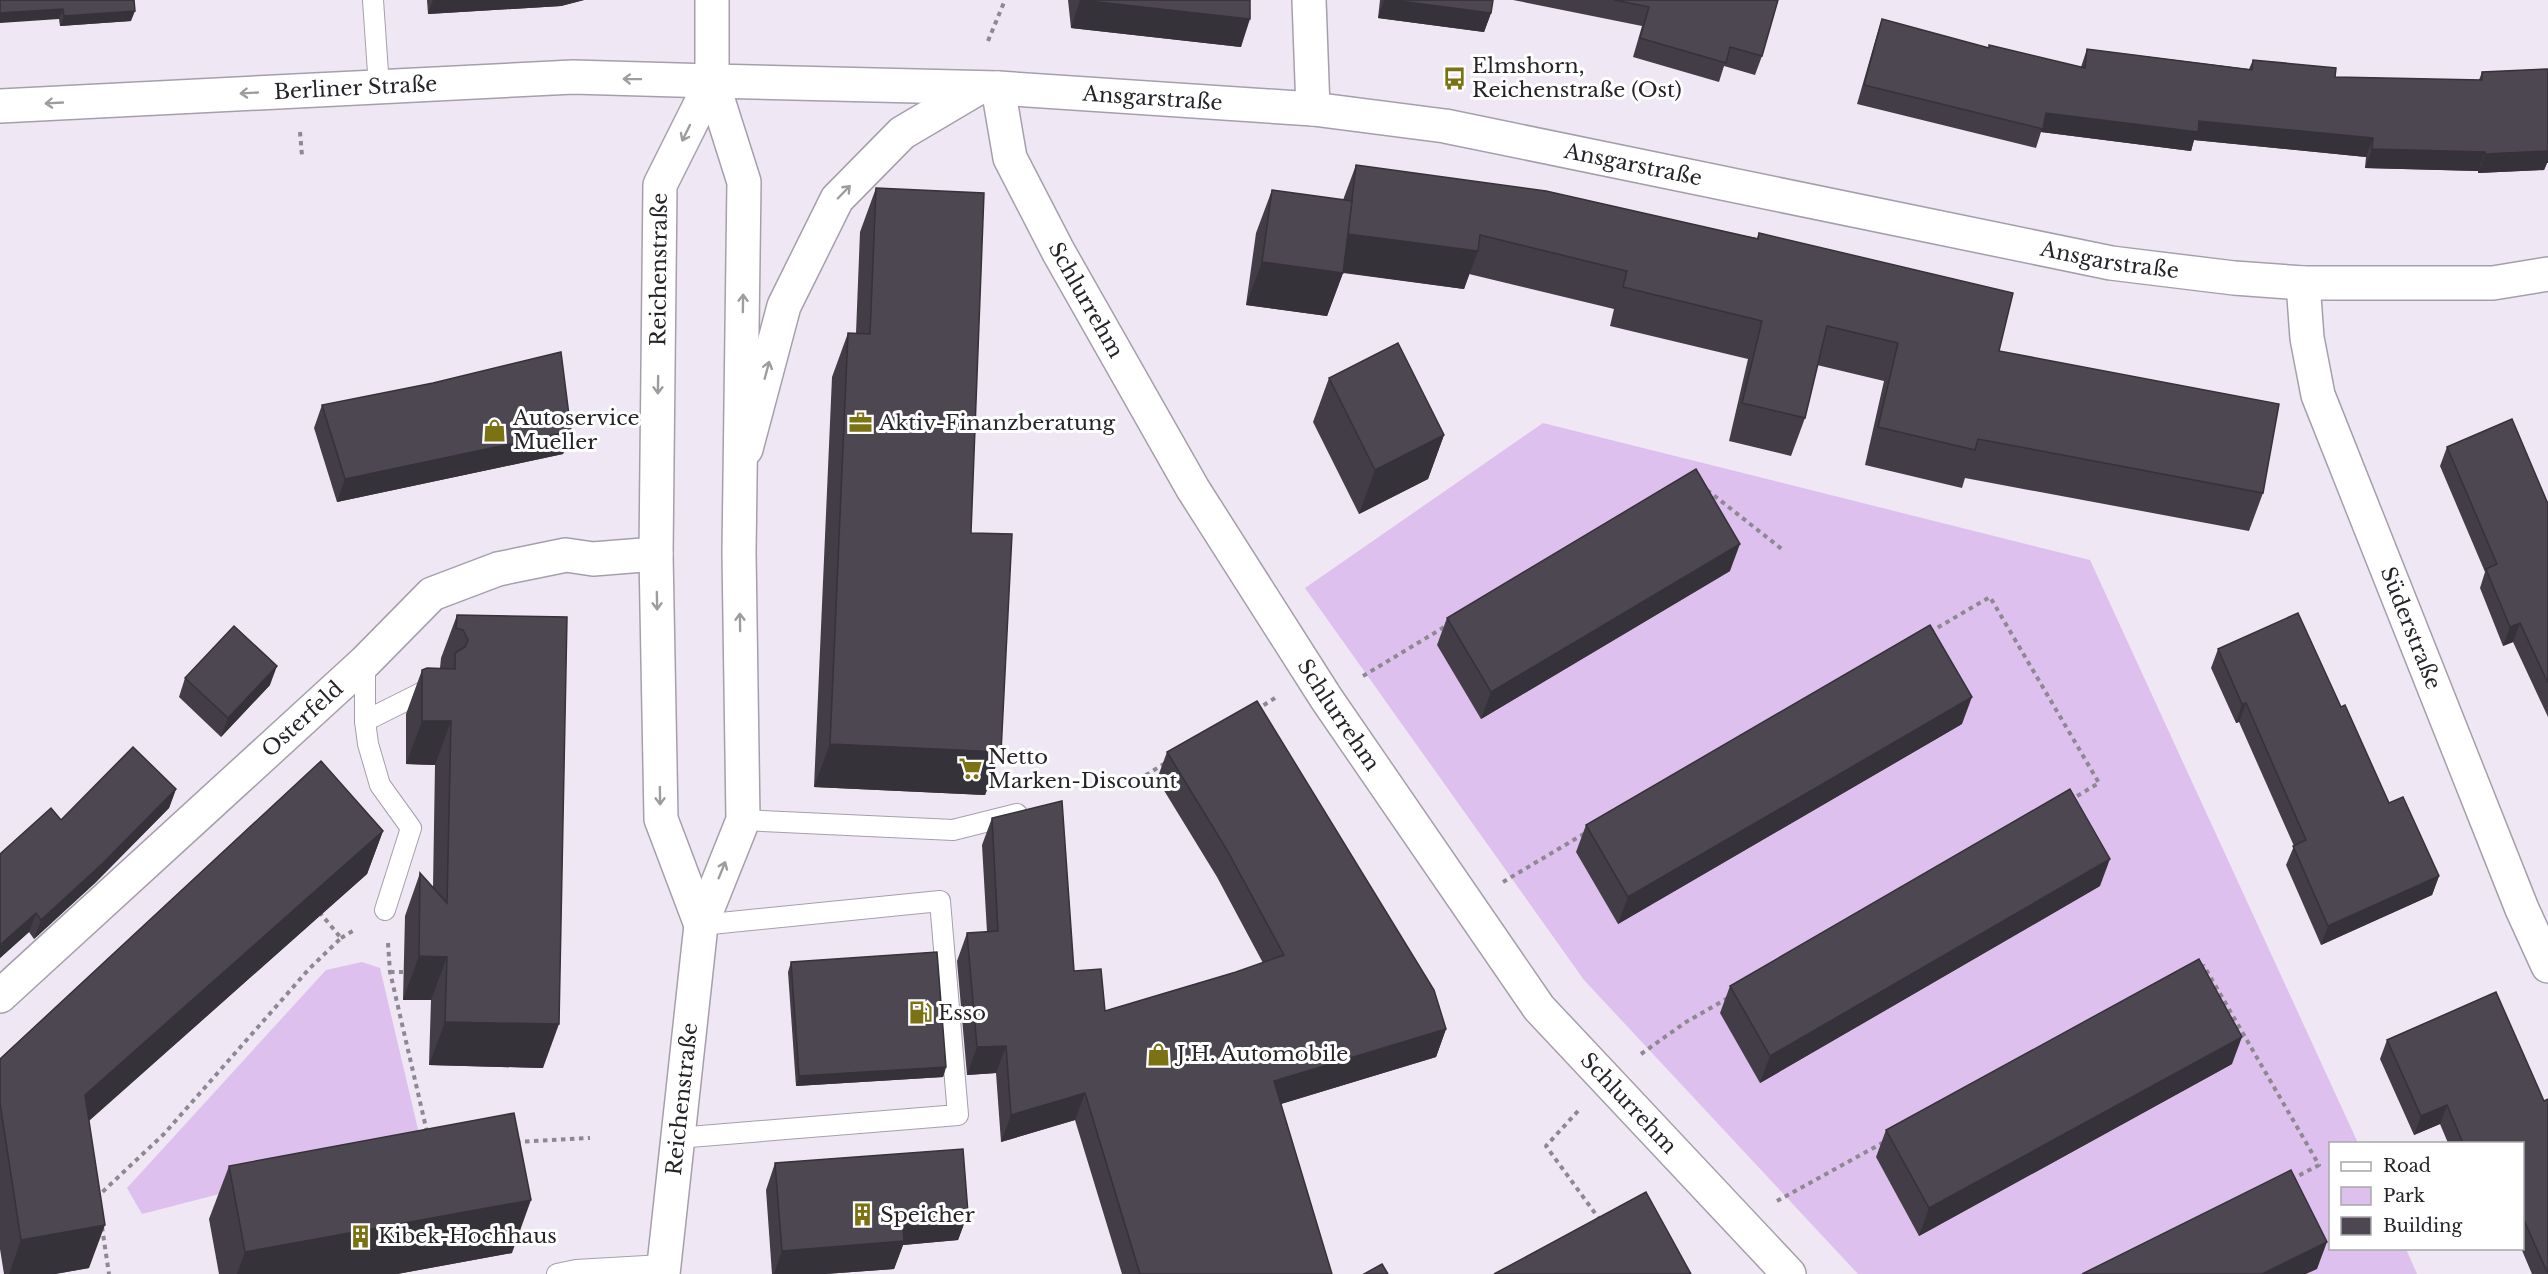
<svg xmlns="http://www.w3.org/2000/svg" width="2548" height="1274" font-family="'Libre Baskerville',serif">
<style>
.green{fill:#ddc0ed}
.lines{fill:none;stroke-linecap:round;stroke-linejoin:round}
.service-casing{stroke:#a69fab;stroke-width:22}
.minor-casing{stroke:#a69fab;stroke-width:36}
.tertiary-casing{stroke:#a69fab;stroke-width:36}
.primary-casing{stroke:#a69fab;stroke-width:36}
.path{stroke:#8d8891;stroke-width:4;stroke-dasharray:4.5 4.5;stroke-linecap:butt}
.service{stroke:#fff;stroke-width:20}
.minor{stroke:#fff;stroke-width:33}
.tertiary{stroke:#fff;stroke-width:33}
.primary{stroke:#fff;stroke-width:33}
.wall{fill:#423d46}
.shaded-wall{fill:#363239}
.building{fill:#4d4751;stroke:#363239;stroke-width:1.5}
.oneway{stroke:#9e9c9f}
.labels{text-anchor:middle;dominant-baseline:central;stroke-width:6;stroke-linejoin:round;paint-order:stroke}
.poi-label{font-size:21px;fill:#272429;stroke:#fff;text-anchor:start}
.street-label{font-size:21px;fill:#272429;stroke:#fff}
</style>
<rect width="100%" height="100%" fill="#efe7f4"/>
<g class="green">
<polygon points="1543,423 2090,560 2358,1143 2330,1144 2330,1248 2406,1249 2417,1274 1858,1274 1584,980 1305,588"/>
<polygon points="362,962 380,968 421,1142 142,1214 127,1188 326,970"/>
</g>
<g class="lines">
<defs>
<g id="service">
<polyline points="373,0 379,87"/>
<polyline points="365,662 365,721 435,686"/>
<polyline points="365,721 368,744 380,785 411,828 385,910"/>
<polyline points="743,820 953,830 1017,814"/>
<polyline points="677,1138 958,1115 940,901 701,925"/>
<polyline points="557,1274 576,1270 663,1265"/>
</g>
<g id="minor">
<polyline points="1309,0 1313,109"/>
<path id="s1" d="M998,88L1010,158L1058,251L1193,489L1326,698L1539,1008L1789,1274"/>
<path id="s2" d="M2303,283L2307,338L2318,395L2522,909L2548,966"/>
<path id="s3" d="M0,996L365,662L432,594L498,569L566,555L593,559L656,554"/>
</g>
<g id="tertiary">
<path id="s4" d="M712,81L998,88L1313,109L1445,126L2111,263L2234,278L2303,283H2493L2548,274"/>
<polyline points="746,449 784,306 837,199 902,133 978,88"/>
</g>
<g id="primary">
<path id="s5" d="M0,106L573,77L712,81"/>
<path id="s6" d="M701,925L661,819L656,554L660,185L712,81"/>
<path id="s7" d="M663,1274L701,925L743,820L739,553L744,182L712,81V0"/>
</g>
</defs>
<use href="#service" class="service-casing"/>
<use href="#minor" class="minor-casing"/>
<use href="#tertiary" class="tertiary-casing"/>
<use href="#primary" class="primary-casing"/>
<g class="path">
<polyline points="988,41 1005,0"/>
<polyline points="300,132 302,156"/>
<polyline points="1707,490 1783,550"/>
<polyline points="1930,632 1990,597 2099,783 2072,799"/>
<polyline points="1363,676 1446,626"/>
<polyline points="1256,710 1275,698"/>
<polyline points="1138,780 1167,762"/>
<polyline points="1503,882 1587,832"/>
<polyline points="341,938 356,929"/>
<polyline points="388,943 390,972 427,1132"/>
<polyline points="2200,968 2204,966 2319,1165 2292,1179"/>
<polyline points="390,972 403,972"/>
<polyline points="1641,1054 1686,1022 1728,998"/>
<polyline points="1578,1111 1546,1146 1600,1220"/>
<polyline points="516,1142 590,1138"/>
<polyline points="96,1198 164,1134 309,969 341,938 321,914"/>
<polyline points="1777,1201 1886,1141"/>
<polyline points="102,1227 109,1274"/>
</g>
<use href="#service" class="service"/>
<use href="#minor" class="minor"/>
<use href="#tertiary" class="tertiary"/>
<use href="#primary" class="primary"/>
</g>
<g class="wall">
<polygon points="0,0 131,21 60,26 59,19"/>
<polygon points="427,0 584,0 561,6 428,14"/>
<polygon points="1068,0 1250,0 1241,47 1071,28"/>
<polygon points="1380,0 1493,0 1491,13 1484,32 1378,18"/>
<polygon points="1513,0 1778,0 1762,56 1755,75 1724,66 1719,82 1633,57 1642,26"/>
<polygon points="1882,19 1988,48 2081,67 2087,49 2249,69 2253,60 2335,77 2479,80 2482,72 2548,69 2548,163 2547,163 2544,170 2478,173 2478,171 2365,168 2366,157 2194,140 2191,151 2041,132 2036,148 1857,104 1876,38"/>
<polygon points="1356,165 1757,238 1759,233 1999,351 2263,493 2249,531 1965,478 1962,488 1865,465 1884,381 1817,365 1805,418 1791,456 1729,441 1748,359 1610,326 1614,309 1469,274 1464,289 1343,273 1327,316 1246,305 1256,233 1272,190 1343,200"/>
<polygon points="876,188 971,533 1001,752 985,795 814,787 832,377 848,333 856,333 860,232"/>
<polygon points="1329,378 1444,435 1428,479 1359,514 1313,422"/>
<polygon points="322,405 571,431 563,454 337,502 314,428"/>
<polygon points="2447,447 2548,504 2548,717 2513,642 2503,646 2480,588 2485,572 2440,466"/>
<polygon points="1730,571 1481,719 1437,645 1447,618"/>
<polygon points="457,615 567,617 543,1068 429,1065 431,1000 403,1000 405,916 420,873 433,887 435,765 406,764 406,714 422,670 440,668 441,658"/>
<polygon points="2218,649 2341,707 2389,803 2439,876 2432,895 2321,945 2286,865 2294,846 2239,722 2236,723 2211,668"/>
<polygon points="185,678 270,685 221,737 179,697"/>
<polygon points="1962,724 1618,924 1576,852 1586,825"/>
<polygon points="1167,752 1446,1029 1436,1057 1281,1104 1332,1274 1122,1274 1075,1120 1001,1142 996,1073 967,1075 957,961 967,933 987,932 982,845 992,818 1074,971 1105,1011 1236,972 1263,963 1217,877 1157,779"/>
<polygon points="176,789 169,808 95,883 34,939 29,932 0,958 0,854 61,820"/>
<polygon points="383,831 367,874 89,1121 89,1268 55,1274 4,1274 0,1249 0,1059"/>
<polygon points="2100,886 1760,1083 1720,1013 1730,986"/>
<polygon points="791,962 946,1067 943,1077 796,1086 788,972"/>
<polygon points="2496,992 2548,1274 2532,1274 2521,1248 2523,1248 2523,1143 2448,1143 2440,1124 2414,1135 2380,1059 2387,1040"/>
<polygon points="2232,1064 1919,1236 1876,1157 1886,1130"/>
<polygon points="775,1163 968,1213 958,1240 903,1245 894,1269 825,1274 772,1274 766,1190"/>
<polygon points="229,1166 512,1253 397,1274 219,1274 209,1219"/>
</g>
<g class="shaded-wall">
<polygon points="433,0 584,0 561,6 428,14"/>
<polygon points="1080,0 1250,19 1241,47 1071,28"/>
<polygon points="1384,0 1392,0 1491,13 1484,32 1378,18"/>
<polygon points="63,9 59,19 0,23 0,13"/>
<polygon points="135,11 131,21 60,26 64,16"/>
<polygon points="2046,113 2199,121 2373,138 2366,157 2194,140 2191,151 2041,132"/>
<polygon points="2372,149 2485,152 2478,171 2365,168"/>
<polygon points="2548,151 2548,163 2547,163 2544,170 2478,173 2485,154"/>
<polygon points="1347,233 1478,251 1464,289 1333,271"/>
<polygon points="1262,262 1343,273 1327,316 1246,305"/>
<polygon points="571,431 563,454 337,502 345,479"/>
<polygon points="1444,435 1428,479 1359,514 1375,470"/>
<polygon points="1740,544 1730,571 1481,719 1491,692"/>
<polygon points="2520,623 2513,642 2503,646 2510,627"/>
<polygon points="277,666 270,685 221,737 228,718"/>
<polygon points="1972,697 1962,724 1618,924 1628,897"/>
<polygon points="2246,703 2239,722 2236,723 2242,704"/>
<polygon points="422,721 451,721 435,765 406,764"/>
<polygon points="830,744 1001,752 985,795 814,787"/>
<polygon points="176,789 169,808 95,883 34,939 41,920"/>
<polygon points="383,831 367,874 69,1138 85,1095"/>
<polygon points="2110,859 2100,886 1760,1083 1770,1056"/>
<polygon points="2439,876 2432,895 2321,945 2328,926"/>
<polygon points="36,913 29,932 0,958 0,945"/>
<polygon points="419,956 447,957 431,1000 403,1000"/>
<polygon points="445,1022 559,1024 543,1068 429,1065"/>
<polygon points="1446,1029 1436,1057 1264,1109 1274,1081"/>
<polygon points="2242,1037 2232,1064 1919,1236 1929,1208"/>
<polygon points="1006,1046 996,1073 967,1075 977,1047"/>
<polygon points="946,1067 943,1077 796,1086 799,1076"/>
<polygon points="1085,1093 1075,1120 1001,1142 1011,1115"/>
<polygon points="2447,1105 2440,1124 2414,1135 2421,1116"/>
<polygon points="531,1200 512,1253 397,1274 237,1274 245,1252"/>
<polygon points="968,1213 958,1240 903,1245 894,1269 825,1274 774,1274 782,1251 902,1218"/>
<polygon points="105,1225 89,1268 55,1274 9,1274 21,1240"/>
<polygon points="2327,1242 2317,1269 2306,1274 2262,1274"/>
</g>
<g class="building">
<polygon points="0,0 134,0 135,11 64,16 63,9 0,13"/>
<polygon points="1080,0 1250,0 1250,19"/>
<polygon points="1392,0 1493,0 1491,13"/>
<polygon points="1614,0 1778,0 1762,56 1730,47 1726,63 1640,38 1649,7"/>
<polygon points="1882,19 1989,48 1989,45 2085,68 2087,49 2252,70 2253,60 2336,68 2335,77 2482,80 2482,72 2548,69 2548,151 2485,154 2485,152 2372,149 2373,138 2199,121 2198,132 2046,113 2043,129 1864,85"/>
<polygon points="1356,165 1546,191 1758,239 1759,233 2013,293 1999,351 2279,404 2263,493 1978,439 1975,450 1878,427 1898,343 1827,326 1805,418 1742,403 1762,321 1623,287 1627,271 1480,235 1478,251 1348,234"/>
<polygon points="876,188 984,193 971,533 1012,534 1001,752 830,744 848,333 870,334"/>
<polygon points="1272,190 1352,201 1343,273 1262,262"/>
<polygon points="1398,343 1444,435 1375,470 1329,378"/>
<polygon points="561,352 571,431 345,479 322,405 433,383"/>
<polygon points="2512,419 2548,504 2548,683 2520,623 2510,627 2486,569 2497,564 2447,447"/>
<polygon points="1696,469 1740,544 1491,692 1447,618"/>
<polygon points="2298,613 2341,707 2345,705 2389,803 2403,797 2439,876 2328,926 2293,846 2306,840 2246,703 2242,704 2218,649"/>
<polygon points="457,615 567,617 559,1024 445,1022 447,957 419,956 420,873 447,903 451,721 422,721 422,670 427,668 455,669 455,653 465,647 468,640 463,630 456,628"/>
<polygon points="1930,625 1972,697 1628,897 1586,825"/>
<polygon points="234,626 277,666 228,718 185,678"/>
<polygon points="1257,701 1434,990 1446,1029 1274,1081 1332,1274 1140,1274 1085,1093 1011,1115 1006,1046 977,1047 967,933 998,931 992,818 1062,801 1074,971 1101,969 1105,1011 1236,972 1284,955 1227,850 1167,752"/>
<polygon points="133,747 176,789 102,864 41,920 36,913 0,945 0,854 51,808 61,820"/>
<polygon points="321,761 383,831 85,1095 105,1225 21,1240 0,1103 0,1059"/>
<polygon points="2070,789 2110,859 1770,1056 1730,986"/>
<polygon points="937,952 946,1067 799,1076 791,962"/>
<polygon points="2199,959 2242,1037 1929,1208 1886,1130"/>
<polygon points="2496,992 2544,1101 2548,1099 2548,1274 2523,1218 2523,1143 2463,1143 2447,1105 2421,1116 2387,1040"/>
<polygon points="514,1113 531,1200 245,1252 229,1166"/>
<polygon points="963,1149 968,1213 902,1218 904,1241 782,1251 775,1163"/>
<polygon points="2291,1170 2327,1242 2262,1274 2082,1274"/>
<polygon points="1646,1192 1691,1274 1494,1274"/>
<polygon points="1382,1264 1388,1274 1364,1274"/>
</g>
<defs><path id="oneway-shaft" d="M-6 0H5M1.5-3L5.5 0L1.5 3" fill="none" stroke-width="1.6" stroke-linecap="round" stroke-linejoin="round" transform="scale(1.5)"/></defs>
<g class="oneway">
<use href="#oneway-shaft" transform="translate(632 79) rotate(-179)"/>
<use href="#oneway-shaft" transform="translate(249 93) rotate(177)"/>
<use href="#oneway-shaft" transform="translate(54 103) rotate(177)"/>
<use href="#oneway-shaft" transform="translate(686 133) rotate(116)"/>
<use href="#oneway-shaft" transform="translate(844 192) rotate(-46)"/>
<use href="#oneway-shaft" transform="translate(743 303) rotate(-89)"/>
<use href="#oneway-shaft" transform="translate(767 370) rotate(-75)"/>
<use href="#oneway-shaft" transform="translate(658 385) rotate(91)"/>
<use href="#oneway-shaft" transform="translate(657 601) rotate(89)"/>
<use href="#oneway-shaft" transform="translate(740 622) rotate(-91)"/>
<use href="#oneway-shaft" transform="translate(660 796) rotate(89)"/>
<use href="#oneway-shaft" transform="translate(722 870) rotate(-68)"/>
</g>
<defs>
<symbol id="bus-bare" viewBox="-9 -9 18 18"><path d="M-5-6H5V4H4V6H2V4H-2V6H-4V4H-5ZM-3.5-4V0h7V-4ZM-3.5 1.2v1.5H-2V1.2ZM2 1.2v1.5H3.5V1.2Z" fill="#7b7213" stroke="#fff" stroke-width="2.5" paint-order="stroke"/></symbol>
<symbol id="office-bare" viewBox="-9 -9 18 18"><path d="M-6-3h4V-5.5h4V-3h4V5H-6ZM-1-4.5V-3h2v-1.5ZM-6 0V1H6V0Z" fill="#7b7213" stroke="#fff" stroke-width="2.5" paint-order="stroke"/></symbol>
<symbol id="shop-bare" viewBox="-9 -9 18 18"><path d="M-5-2.5h2.3a2.7 3.5 0 0 1 5.4 0H5L5.5 6h-11ZM-1.5-2.5h3a1.5 2.3 0 0 0-3 0Z" fill="#7b7213" stroke="#fff" stroke-width="2.5" paint-order="stroke"/></symbol>
<symbol id="supermarket-bare" viewBox="-9 -9 18 18"><path d="M-6-5.5h2.5l.6 2H6L4.5 2H-2.5L-4.4-4H-6ZM-1.5 3.2a1.3 1.3 0 1 0 .1 0ZM3 3.2a1.3 1.3 0 1 0 .1 0Z" fill="#7b7213" stroke="#fff" stroke-width="2.5" paint-order="stroke"/></symbol>
<symbol id="fuel-bare" viewBox="-9 -9 18 18"><path d="M-5.5-6h7V0h2V4h1.3V-2.5L3-4.5l.8-.8L6-3V5H2.5V1h-1V6h-7ZM-4.2-4.7v3.2H.2V-4.7Z" fill="#7b7213" stroke="#fff" stroke-width="2.5" paint-order="stroke"/></symbol>
<symbol id="building-bare" viewBox="-9 -9 18 18"><path d="M-4-6H4V6H1V3H-1V6H-4ZM-2.5-4.3h1.7v1.8h-1.7ZM.8-4.3h1.7v1.8H.8ZM-2.5-1h1.7V.8h-1.7ZM.8-1h1.7V.8H.8Z" fill="#7b7213" stroke="#fff" stroke-width="2.5" paint-order="stroke"/></symbol>
</defs>
<g fill-rule="evenodd">
<use href="#bus-bare" x="1438" y="62" width="33" height="33"/>
<use href="#office-bare" x="844" y="406" width="33" height="33"/>
<use href="#shop-bare" x="478" y="414" width="33" height="33"/>
<use href="#supermarket-bare" x="954" y="752" width="33" height="33"/>
<use href="#fuel-bare" x="904" y="996" width="33" height="33"/>
<use href="#shop-bare" x="1142" y="1038" width="33" height="33"/>
<use href="#building-bare" x="846" y="1198" width="33" height="33"/>
<use href="#building-bare" x="344" y="1220" width="33" height="33"/>
</g>
<g class="labels">
<g class="poi-label">
<text x="1472" y="66">Elmshorn,<tspan x="1472" dy="24">Reichenstraße (Ost)</tspan></text>
<text x="513" y="418">Autoservice<tspan x="513" dy="24">Mueller</tspan></text>
<text x="879" y="423">Aktiv-Finanzberatung</text>
<text x="988" y="757">Netto<tspan x="988" dy="24">Marken-Discount</tspan></text>
<text x="938" y="1013">Esso</text>
<text x="1177" y="1054">J.H. Automobile</text>
<text x="880" y="1215">Speicher</text>
<text x="378" y="1236">Kibek-Hochhaus</text>
</g>
<g class="street-label">
<text stroke="none"><textPath href="#s5" startOffset="356">Berliner Straße</textPath></text>
<text stroke="none"><textPath href="#s4" startOffset="441">Ansgarstraße</textPath></text>
<text stroke="none"><textPath href="#s4" startOffset="927">Ansgarstraße</textPath></text>
<text stroke="none"><textPath href="#s4" startOffset="1413">Ansgarstraße</textPath></text>
<text stroke="none"><textPath href="#s6" startOffset="663">Reichenstraße</textPath></text>
<text stroke="none"><textPath href="#s1" startOffset="232">Schlurrehm</textPath></text>
<text stroke="none"><textPath href="#s2" startOffset="364">Süderstraße</textPath></text>
<text stroke="none"><textPath href="#s1" startOffset="718">Schlurrehm</textPath></text>
<text stroke="none"><textPath href="#s3" startOffset="410">Osterfeld</textPath></text>
<text stroke="none"><textPath href="#s7" startOffset="176">Reichenstraße</textPath></text>
<text stroke="none"><textPath href="#s1" startOffset="1204">Schlurrehm</textPath></text>
</g>
</g>
<rect x="2329" y="1142" width="195" height="108" fill="#ffffff" stroke="#a9a7a9" stroke-width="1.5"/>
<rect x="2341" y="1162" width="30" height="9" fill="#ffffff" stroke="#a9a7a9" stroke-width="1.5"/>
<text x="2383" y="1172" font-size="18" fill="#272429">Road</text>
<rect x="2341" y="1187" width="30" height="18" fill="#ddc0ed" stroke="#a9a7a9" stroke-width="1.5"/>
<text x="2383" y="1202" font-size="18" fill="#272429">Park</text>
<rect x="2341" y="1217" width="30" height="18" fill="#4d4751" stroke="#a9a7a9" stroke-width="1.5"/>
<text x="2383" y="1232" font-size="18" fill="#272429">Building</text>
</svg>
